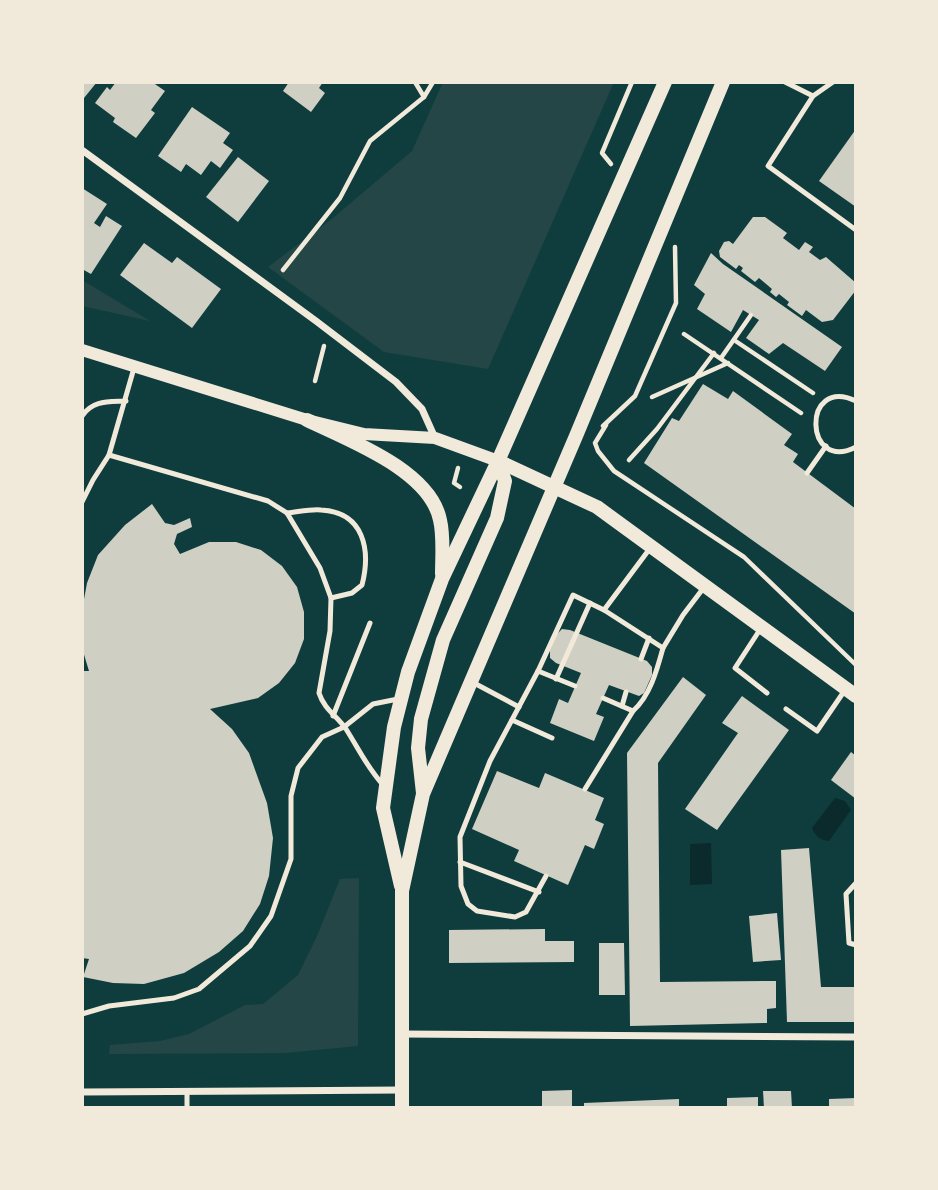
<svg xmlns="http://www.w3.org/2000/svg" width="938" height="1190" font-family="'Source Sans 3',sans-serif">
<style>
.green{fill:#244646}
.water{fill:#0a2a2b}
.building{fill:#cfcfc3}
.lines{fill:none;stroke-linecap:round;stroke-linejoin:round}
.path{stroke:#f1e9da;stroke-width:4.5}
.service{stroke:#f1e9da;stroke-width:5}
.minor{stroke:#f1e9da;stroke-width:7}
.tertiary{stroke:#f1e9da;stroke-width:12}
.secondary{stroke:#f1e9da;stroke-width:14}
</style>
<rect width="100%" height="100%" fill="#0f3d3e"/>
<g class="green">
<polygon points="443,82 614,82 488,369 384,352 268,267 333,218 412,151"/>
<polygon points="82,280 150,321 82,306"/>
<polygon points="359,878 358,1046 285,1053 109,1054 110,1045 160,1041 189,1034 245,1005 263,1004 298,975 317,936 340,879"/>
</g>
<g class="water">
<path d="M835,798L845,801L851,810L829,841C820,840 815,836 812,828Z"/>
<polygon points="711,843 712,884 690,885 690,844"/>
</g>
<g class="building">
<polygon points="82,82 97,82 84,98 82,96"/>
<polygon points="116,82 152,82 165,91 151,110 155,113 136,138 113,122 115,118 95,103 107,87 110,90"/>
<polygon points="289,82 323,82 319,88 325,93 311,112 283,91"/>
<polygon points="192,107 230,133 223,143 233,150 220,168 211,161 201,175 186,164 181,172 158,156"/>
<polygon points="856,129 856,207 819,181"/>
<polygon points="238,157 269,181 238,222 206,197"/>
<polygon points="82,188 107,204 94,223 100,227 106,216 122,226 91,274 82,269"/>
<polygon points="753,217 765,217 787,233 783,238 799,250 805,242 813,247 809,252 820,260 826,257 856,283 856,290 833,320 822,322 806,310 802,316 787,305 789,302 779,294 776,297 770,292 772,289 759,278 755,282 741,271 743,268 739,265 736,269 720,257 719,251 724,242 729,241 733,244"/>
<polygon points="144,243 172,263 177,257 221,289 192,328 120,275"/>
<polygon points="711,253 723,264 842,347 825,371 783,343 769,354 746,338 759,320 743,310 731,332 697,309 705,294 694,285"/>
<polygon points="703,384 728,399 733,391 792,434 784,445 798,454 793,462 856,509 856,614 644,463 672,418 679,421"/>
<polygon points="152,504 165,523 174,525 190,518 192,527 177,534 174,544 180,554 209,542 236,542 261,550 282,566 297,587 304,612 304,639 295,663 279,683 258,698 210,709 232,729 249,753 267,803 273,838 269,876 260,904 243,931 219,952 184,973 144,984 113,983 83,977 89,959 82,958 82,671 89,671 82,648 82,610 87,583 98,555 125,525"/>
<polygon points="562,629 570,630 647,661 652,667 652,675 644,693 639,696 609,685 596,714 604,717 594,741 550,723 559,699 568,703 581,673 556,663 550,658 550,650 557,634"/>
<polygon points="683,677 706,695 658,763 660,982 776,981 776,1008 767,1009 767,1023 630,1026 627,753"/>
<polygon points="742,696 789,730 717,830 685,809 738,733 722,723"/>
<polygon points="851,752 856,756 856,799 831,780"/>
<polygon points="497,771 539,788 545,773 604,798 595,820 604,824 594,849 585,845 568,885 514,861 519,850 472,829"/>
<polygon points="809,848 821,987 856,987 856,1022 787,1022 781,850"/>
<polygon points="777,913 781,960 753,962 749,916"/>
<polygon points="545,929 545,941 574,941 574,962 449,963 449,930"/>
<polygon points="599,943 624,943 625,995 599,995"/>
<polygon points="572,1090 572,1108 542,1108 542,1091"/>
<polygon points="763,1091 791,1091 792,1108 764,1108"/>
<polygon points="758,1097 758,1108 727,1108 727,1098"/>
<polygon points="856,1098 856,1108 829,1108 829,1099"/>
<polygon points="679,1099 679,1108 584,1108 584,1103"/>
</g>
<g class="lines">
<g class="path">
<polyline points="424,97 433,82"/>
<polyline points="611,164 602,153 632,82"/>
<polyline points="283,270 340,198 370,141 424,97 415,82"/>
<polyline points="684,334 801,413"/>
<polyline points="734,340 813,393"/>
<polyline points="721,358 751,315"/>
<polyline points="315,381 324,346"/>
<polyline points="652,397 728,363"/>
<polyline points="606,425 595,443 598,451 614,471 744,557 856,665"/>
<polyline points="603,426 635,396 676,303 675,247"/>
<polyline points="629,460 657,429 714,353"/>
<polyline points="458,468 454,483 460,487"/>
</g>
<g class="service">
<polyline points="785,82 813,96 768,166 856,230"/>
<polyline points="813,96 833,82"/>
<path d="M134,368L109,455L268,501L287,513L320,568L331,598L330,631L319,693C324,709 337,716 346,729C360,751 366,766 384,786"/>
<path d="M856,401C801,375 804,474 856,447"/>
<path d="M82,416C93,400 108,402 126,401"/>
<polyline points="807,473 826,446"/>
<polyline points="82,502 93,480 109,455"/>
<path d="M287,513C298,512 310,509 321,510C364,512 371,550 362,585L352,593L331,598"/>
<polyline points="651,547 604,610 663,648 683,615 705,586"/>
<polyline points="761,628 735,668 767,693"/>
<polyline points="641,659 649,638"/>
<polyline points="538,671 575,686"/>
<polyline points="556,679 590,603"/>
<polyline points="474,683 519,707"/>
<path d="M603,698L633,711C650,696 657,670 663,648"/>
<polyline points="622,706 626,692"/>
<polyline points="786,709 817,731 845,690"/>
<polyline points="333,716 370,623"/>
<polyline points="512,720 552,738"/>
<polyline points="585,789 633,711"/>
<polyline points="460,862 539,892"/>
<polyline points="546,876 526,912 515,917 477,911 468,904 461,886 460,837 490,761 538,671 573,595 604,610"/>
<polyline points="856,883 846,894 849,943 856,945"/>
<polyline points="82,1014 109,1006 174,998 199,989 250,946 271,916 291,859 291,796 298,768 322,737 344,727 373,704 398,699"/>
<polyline points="187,1092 187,1108"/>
</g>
<g class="minor">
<polyline points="82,150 316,321 396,382 422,409 435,438"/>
<polyline points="401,1034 856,1037"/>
<polyline points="82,1092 402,1090"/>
</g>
<polyline class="tertiary" points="82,350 307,420 364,434 435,438 498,461"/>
<g class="secondary">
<path d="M307,420C348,440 430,470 440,520C444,537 442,557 442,574"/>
<polyline points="498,461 597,507 856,696"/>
<polyline points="423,793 418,748 421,719 443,640 497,518 505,481 498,461"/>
<polyline points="401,886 383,808 394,727 408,672 442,579 498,461 665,82"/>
<polyline points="402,1108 402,891 423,794 576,436 723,82"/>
</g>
</g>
<rect width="938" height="1190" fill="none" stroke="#f1e9da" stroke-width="168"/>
</svg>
